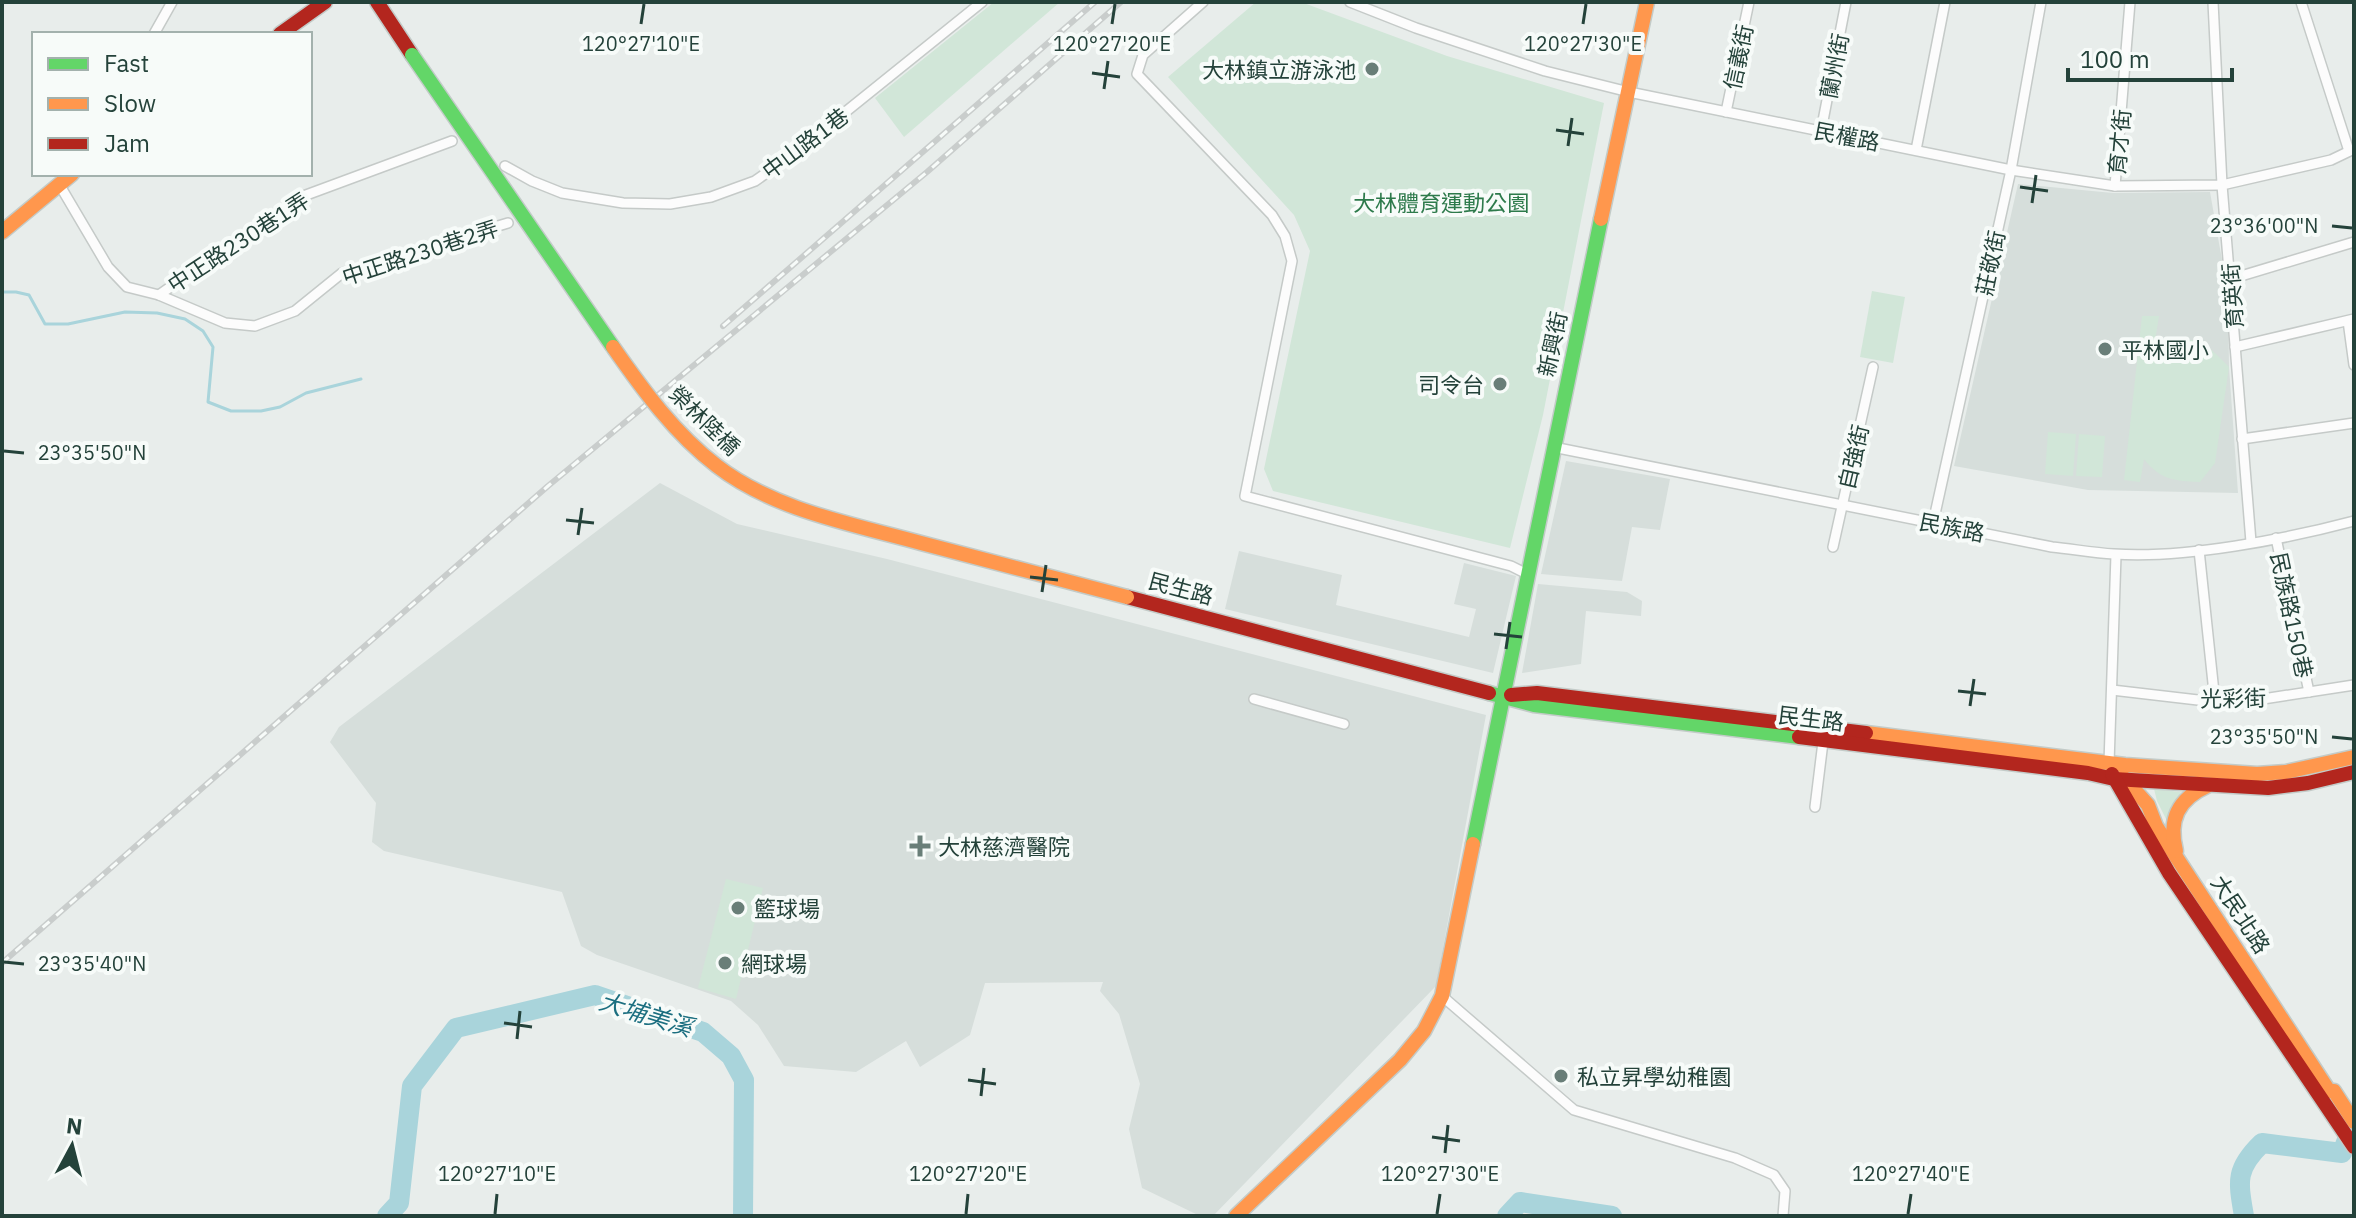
<svg xmlns="http://www.w3.org/2000/svg" width="2356" height="1218" font-family="'IBM Plex Sans','Noto Sans TC',sans-serif">
<style>
.built{fill:#d6dedb}
.green{fill:#d1e6d8}
.lines{fill:none;stroke-linecap:round;stroke-linejoin:round}
.stream{stroke:#a9d4db;stroke-width:3}
.river{stroke:#a9d4db;stroke-width:20}
.street-casing{stroke:#c5cac8;stroke-width:12}
.fast-casing{stroke:#c3cbc8;stroke-width:17}
.slow-casing{stroke:#c3cbc8;stroke-width:17}
.jam-casing{stroke:#c3cbc8;stroke-width:17}
.street{stroke:#fcfcfc;stroke-width:9}
.fast{stroke:#63d668;stroke-width:14}
.slow{stroke:#ff974d;stroke-width:14}
.jam{stroke:#b3261e;stroke-width:14}
.rail-casing{stroke:#c9cdcc;stroke-width:6}
.rail{stroke:#f7fbf9;stroke-width:3;stroke-dasharray:9;stroke-linecap:butt}
.fast-bridge-casing{stroke:#c3cbc8;stroke-width:17;stroke-linecap:butt}
.slow-bridge-casing{stroke:#c3cbc8;stroke-width:17;stroke-linecap:butt}
.fast-bridge{stroke:#63d668;stroke-width:14}
.slow-bridge{stroke:#ff974d;stroke-width:14}
.ticks{fill:none;stroke:#24423a;stroke-width:3}
.poi-dot{fill:#697e78;stroke:#f7fbf9;stroke-width:3}
.labels{text-anchor:middle;dominant-baseline:central;stroke-width:8;stroke-linejoin:round;paint-order:stroke}
.street-label{font-size:22px;fill:#24423a;stroke:#f7fbf9}
.poi-label{font-size:22px;fill:#24423a;stroke:#f7fbf9;text-anchor:start}
.park-label{font-size:22px;fill:#2d7a4b;stroke:#f7fbf9}
.water-label{font-size:24px;font-style:italic;fill:#1c6f80;stroke:#f7fbf9}
.ticks-label{font-size:20px;text-anchor:middle;fill:#24423a;stroke:#f7fbf9;stroke-width:8;stroke-linejoin:round;paint-order:stroke}
</style>
<rect width="100%" height="100%" fill="#e8edeb"/>
<g class="built">
<polygon points="2018,184 2113,193 2210,192 2228,294 2229,367 2238,493 2088,490 1954,466"/>
<polygon points="1566,461 1670,479 1660,530 1632,527 1622,581 1541,574"/>
<polygon points="660,483 737,524 887,559 1486,715 1436,986 1213,1216 1200,1216 1142,1188 1129,1129 1140,1084 1119,1014 1100,991 1103,982 985,983 970,1035 920,1067 906,1041 856,1072 784,1066 758,1025 731,1001 597,955 581,946 562,892 384,851 372,842 376,803 330,742 339,727"/>
<polygon points="1239,551 1342,575 1336,605 1469,637 1476,609 1454,604 1464,563 1516,576 1493,673 1225,609"/>
<polygon points="1538,584 1627,592 1642,601 1641,616 1586,611 1581,664 1522,673"/>
</g>
<g class="green">
<polygon points="994,2 1060,2 904,137 875,98"/>
<polygon points="1256,2 1301,2 1447,56 1604,103 1543,415 1510,548 1273,491 1264,469 1310,251 1294,215 1168,77"/>
<polygon points="1872,291 1905,297 1893,363 1860,357"/>
<path d="M2142,316H2159L2155,341C2196,338 2200,336 2229,367L2215,463L2200,482C2175,481 2160,480 2144,459L2140,482L2124,480Z"/>
<polygon points="2048,432 2076,434 2073,476 2045,474"/>
<polygon points="2079,434 2105,436 2102,477 2076,476"/>
<polygon points="2154,789 2181,792 2167,821 2157,801"/>
<polygon points="726,879 763,888 736,999 698,988"/>
</g>
<g class="lines">
<polyline class="stream" points="2,292 16,292 29,295 45,324 68,324 125,312 157,313 185,319 203,331 213,347 208,402 231,411 261,411 280,407 306,393 361,379"/>
<g class="river">
<polyline points="387,1216 399,1203 412,1086 456,1028 595,995 703,1032 731,1056 744,1080 743,1216"/>
<polyline points="1507,1216 1520,1202 1612,1216"/>
<path d="M2244,1216C2238,1181 2235,1169 2262,1143L2342,1153L2354,1121"/>
</g>
<defs>
<g id="street">
<polyline points="1203,2 1143,55 1137,74 1272,215 1285,236 1292,261 1245,496 1511,566 1527,574"/>
<polyline points="1350,2 1416,28 1545,71 1629,92 2011,170 2115,186 2222,185 2331,160 2354,149"/>
<polyline points="2213,2 2222,185 2251,542"/>
<polyline points="2301,2 2349,151"/>
<polyline points="154,34 172,2"/>
<polyline points="1726,112 1749,2"/>
<polyline points="1821,131 1846,2"/>
<polyline points="1916,150 1945,2"/>
<polyline points="505,166 532,181 562,193 623,203 670,204 711,197 755,181 792,155 982,2"/>
<polyline points="59,184 108,267 127,287 159,295 225,323 255,326 295,311 342,273 508,223"/>
<polyline points="2115,186 2130,2"/>
<polyline points="2231,279 2354,242"/>
<polyline points="159,295 298,198 452,141"/>
<polyline points="2348,321 2354,365"/>
<polyline points="2235,347 2354,319"/>
<polyline points="2242,439 2354,423"/>
<path d="M1553,447L2052,547C2073,549 2093,553 2114,554C2184,559 2286,539 2354,521"/>
<polyline points="1933,523 2011,170 2041,2"/>
<polyline points="2276,538 2309,692"/>
<polyline points="1833,547 1873,367"/>
<polyline points="2199,550 2215,702"/>
<polyline points="2112,690 2215,702 2263,699 2354,685"/>
<polyline points="1254,699 1344,724"/>
<polyline points="2109,763 2116,555"/>
<polyline points="1815,807 1823,742"/>
<polyline points="1442,996 1574,1110 1735,1158 1774,1175 1785,1191 1783,1216"/>
</g>
<g id="fast">
<polyline points="1489,693 1534,705 1799,737"/>
<polyline points="1473,844 1601,219"/>
</g>
<g id="slow">
<polyline points="1601,219 1647,2"/>
<polyline points="2,232 72,174"/>
<polyline points="1866,733 2125,765 2257,774 2286,772 2354,757"/>
<polyline points="2123,777 2148,805 2156,826 2329,1091 2334,1091 2354,1122"/>
<path d="M2176,851C2168,820 2178,799 2207,786"/>
<polyline points="1236,1216 1400,1060 1424,1031 1442,996 1473,844"/>
</g>
<g id="jam">
<polyline points="377,2 412,55"/>
<polyline points="280,34 325,2"/>
<polyline points="1127,597 1489,693"/>
<polyline points="1511,695 1537,693 1866,733"/>
<polyline points="1799,737 2088,773 2114,779 2268,788 2308,783 2354,772"/>
<polyline points="2112,774 2169,873 2354,1147"/>
</g>
</defs>
<use href="#street" class="street-casing"/>
<use href="#fast" class="fast-casing"/>
<use href="#slow" class="slow-casing"/>
<use href="#jam" class="jam-casing"/>
<use href="#street" class="street"/>
<use href="#fast" class="fast"/>
<use href="#slow" class="slow"/>
<use href="#jam" class="jam"/>
<defs>
<g id="rail">
<polyline points="723,326 1095,2"/>
<polyline points="2,963 548,486 927,172 1121,2"/>
</g>
</defs>
<use href="#rail" class="rail-casing"/>
<use href="#rail" class="rail"/>
<defs>
<polyline id="fast-bridge" points="412,55 613,347"/>
<path id="slow-bridge" d="M613,347C643,390 675,434 717,466C774,510 852,524 921,543C990,561 1058,579 1127,597"/>
</defs>
<use href="#fast-bridge" class="fast-bridge-casing"/>
<use href="#slow-bridge" class="slow-bridge-casing"/>
<use href="#fast-bridge" class="fast-bridge"/>
<use href="#slow-bridge" class="slow-bridge"/>
</g>
<path class="ticks" d="M641,24L644,4M1112,24L1115,4M1583,24L1586,4M1092,73L1120,77M1104,89L1108,61M1556,130L1584,134M1568,146L1572,118M2020,187L2048,191M2032,203L2036,175M2332,226L2352,228M4,451L24,453M566,520L594,523M578,535L582,508M1030,577L1058,580M1042,592L1046,565M1494,634L1522,637M1506,649L1510,622M1958,691L1986,694M1970,706L1974,679M2332,737L2352,739M4,962L24,964M504,1023L532,1027M517,1039L520,1011M968,1080L996,1084M981,1096L984,1068M1432,1137L1460,1141M1445,1153L1448,1125M495,1214L497,1194M966,1214L968,1194M1437,1214L1440,1194M1908,1214L1911,1194"/>
<g class="poi-dot">
<circle cx="1372" cy="69" r="8"/>
<circle cx="2105" cy="349" r="8"/>
<circle cx="1500" cy="384" r="8"/>
<path d="M916 834h8v8h8v8h-8v8h-8v-8h-8v-8h8z"/>
<circle cx="738" cy="908" r="8"/>
<circle cx="725" cy="963" r="8"/>
<circle cx="1561" cy="1076" r="8"/>
</g>
<g class="labels">
<g class="street-label">
<text transform="translate(1738 57) rotate(-78)">信義街</text>
<text transform="translate(1834 66) rotate(-79)">蘭州街</text>
<text transform="translate(1847 136) rotate(11)">民權路</text>
<text transform="translate(2119 142) rotate(-85)">育才街</text>
<text transform="translate(805 143) rotate(-37)">中山路1巷</text>
<text transform="translate(238 242) rotate(-33)">中正路230巷1弄</text>
<text transform="translate(420 252) rotate(-18)">中正路230巷2弄</text>
<text transform="translate(1990 263) rotate(-78)">莊敬街</text>
<text transform="translate(2232 296) rotate(-94)">育英街</text>
<text transform="translate(1552 344) rotate(-78)">新興街</text>
<text transform="translate(705 420) rotate(44)">榮林陸橋</text>
<text transform="translate(1853 457) rotate(-77)">自強街</text>
<text transform="translate(1952 527) rotate(11)">民族路</text>
<text transform="translate(1181 588) rotate(15)">民生路</text>
<text transform="translate(2292 615) rotate(78)">民族路150巷</text>
<text transform="translate(2233 698) rotate(-1)">光彩街</text>
<text transform="translate(1811 718) rotate(7)">民生路</text>
<text transform="translate(2241 914) rotate(57)">大民北路</text>
</g>
<g class="poi-label">
<text x="1356" y="69" text-anchor="end">大林鎮立游泳池</text>
<text x="2121" y="349">平林國小</text>
<text x="1484" y="384" text-anchor="end">司令台</text>
<text x="938" y="846">大林慈濟醫院</text>
<text x="754" y="908">籃球場</text>
<text x="741" y="963">網球場</text>
<text x="1577" y="1076">私立昇學幼稚園</text>
</g>
<g class="park-label">
<text x="1441" y="202">大林體育運動公園</text>
</g>
<g class="water-label">
<text transform="translate(646 1014) rotate(17)">大埔美溪</text>
</g>
</g>
<g class="ticks-label">
<text x="641" y="51">120°27'10"E</text>
<text x="1112" y="51">120°27'20"E</text>
<text x="1583" y="51">120°27'30"E</text>
<text x="2264" y="233">23°36'00"N</text>
<text x="92" y="460">23°35'50"N</text>
<text x="2264" y="744">23°35'50"N</text>
<text x="92" y="971">23°35'40"N</text>
<text x="497" y="1181">120°27'10"E</text>
<text x="968" y="1181">120°27'20"E</text>
<text x="1440" y="1181">120°27'30"E</text>
<text x="1911" y="1181">120°27'40"E</text>
</g>
<rect width="2356" height="1218" fill="none" stroke="#24423a" stroke-width="8"/>
<rect x="32" y="32" width="280" height="144" fill="#f7fbf9" stroke="#a3b1ad" stroke-width="2"/>
<rect x="48" y="58" width="40" height="12" fill="#63d668" stroke="#a3b1ad" stroke-width="2"/>
<text x="104" y="72" font-size="24" fill="#24423a">Fast</text>
<rect x="48" y="98" width="40" height="12" fill="#ff974d" stroke="#a3b1ad" stroke-width="2"/>
<text x="104" y="112" font-size="24" fill="#24423a">Slow</text>
<rect x="48" y="138" width="40" height="12" fill="#b3261e" stroke="#a3b1ad" stroke-width="2"/>
<text x="104" y="152" font-size="24" fill="#24423a">Jam</text>
<g transform="translate(72 1146) rotate(7)" stroke="#f7fbf9" stroke-width="6" paint-order="stroke">
<path d="M0-6L14 30L0 20L-14 30Z" fill="#24423a"/>
<text y="-12" font-size="22" font-weight="bold" text-anchor="middle" fill="#24423a">N</text>
</g>
<path d="M2068 68v12h164v-12" fill="none" stroke="#24423a" stroke-width="4"/>
<text x="2080" y="68" font-size="24" fill="#24423a" stroke="#f7fbf9" stroke-width="6" paint-order="stroke">100 m</text>
</svg>
